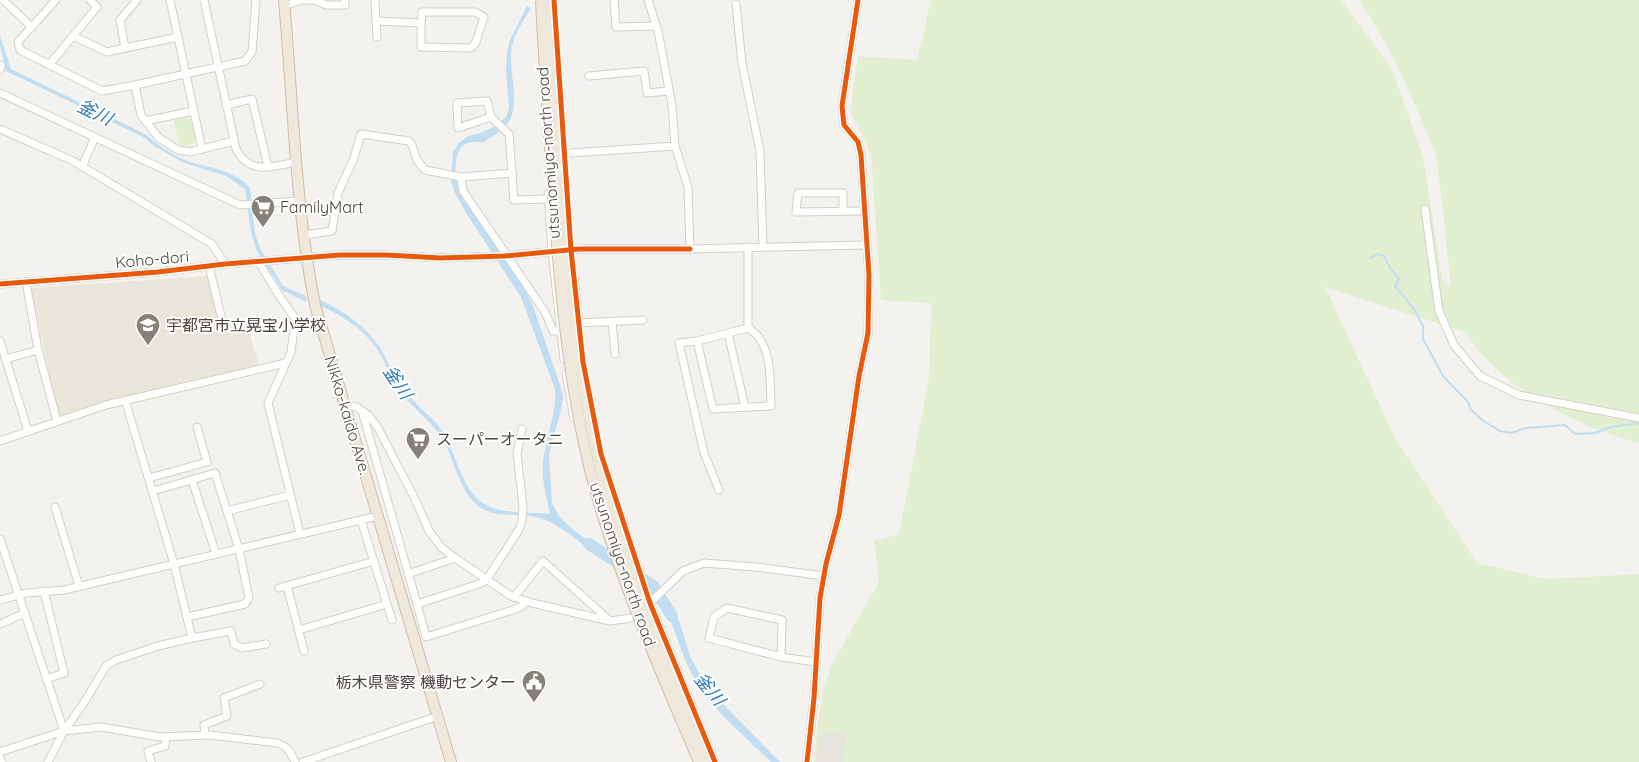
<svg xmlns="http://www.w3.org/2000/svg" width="1639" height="762" font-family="Quicksand,'Noto Sans JP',sans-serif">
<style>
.education{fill:#eae5da}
.green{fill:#e1eecf}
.parking{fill:#e6e3df}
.water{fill:#c0ddf1}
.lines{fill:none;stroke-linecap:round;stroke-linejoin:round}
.stream{stroke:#c0ddf1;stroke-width:2}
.river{stroke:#c0ddf1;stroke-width:12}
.minor-casing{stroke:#d2d0cb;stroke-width:9}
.highway-casing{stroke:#ccbfa9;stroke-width:12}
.minor{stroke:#fdfdfc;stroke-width:7}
.highway{stroke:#ede8db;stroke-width:10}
.highway-bridge-casing{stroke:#ccbfa9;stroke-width:12;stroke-linecap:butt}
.highway-bridge{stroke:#ede8db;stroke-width:10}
.cycleway-casing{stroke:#fff;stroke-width:8}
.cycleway{stroke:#e8590c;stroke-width:5}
.labels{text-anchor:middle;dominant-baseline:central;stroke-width:4;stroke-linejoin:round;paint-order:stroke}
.street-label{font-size:16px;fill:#4b4439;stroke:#fff}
.poi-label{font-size:16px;fill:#4b4439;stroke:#fff;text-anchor:start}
.water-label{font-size:18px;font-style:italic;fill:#2e7ab2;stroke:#fff}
</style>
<rect width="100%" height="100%" fill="#f4f2ee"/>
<polygon class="education" points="209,276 221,327 247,324 259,366 109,401 58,417 31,288"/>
<g class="green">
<path d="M931,0H1341L1392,69L1423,157L1442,279L1451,287L1438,166L1435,153C1414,101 1391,47 1359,0H1639V443C1583,429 1495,386 1467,333L1325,287L1395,438L1477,563L1545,579L1639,574V762H814L818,722L824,687L832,664L879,582L874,541L899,534L929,379L931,303L881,300L871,154L850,111L858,56L917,60Z"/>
<polygon points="187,117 191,119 196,141 193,144 182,146 179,144 174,120"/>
</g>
<polygon class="parking" points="846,734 843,762 816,762 819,735"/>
<g class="water">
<path d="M527,6L531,8C524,20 515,33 512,46C507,69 522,103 508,123C503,130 491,137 484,142C479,143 473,141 468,143C451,148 455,179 459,192L524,288L532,303L560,385L563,396L562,406L549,454L552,503L559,516L573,530L603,551L598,557C579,542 559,522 535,517C513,512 491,520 474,502C459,487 455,463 445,444C435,424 416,411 401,393C390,379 386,361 375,346C362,328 341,315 321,306L320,300C344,311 364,325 379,346C386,357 390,369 397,380C401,386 406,392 411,398C422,411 436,420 444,434C457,456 462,492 486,505C502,514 531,512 550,514C546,495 540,475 544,455C547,433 557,411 555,389L521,297L466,213L455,193L451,181L453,152L459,143L468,136L481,133L495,126L506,117L509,108L506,71L507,52L510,40Z"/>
<path d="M0,36L11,69L145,134C157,144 171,154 185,160C206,168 235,169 250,188L255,234L260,248L283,286L306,296V302L282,290L257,251L251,233L245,189L226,176L184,163L154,146L143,137L6,71L0,45Z"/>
<path d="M668,600L680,623L690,656L702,679L715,696L780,762H771C744,735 710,709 692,674C680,652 675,626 663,604Z"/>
</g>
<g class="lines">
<polyline class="stream" points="1370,258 1378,254 1384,256 1390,268 1399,279 1395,286 1414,309 1423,326 1423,339 1443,376 1468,402 1470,409 1482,420 1500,431 1511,433 1526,428 1565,425 1575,434 1595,433 1611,427 1639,423"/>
<polyline class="river" points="589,544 653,586 672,616"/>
<defs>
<g id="minor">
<polyline points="3,0 32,27"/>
<polyline points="56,0 18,42 20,50 102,91 135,85 141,115 158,137 178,150 190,152 234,141"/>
<polyline points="90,0 97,7 73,36 107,52 125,48 120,20 137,0"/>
<polyline points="170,0 202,149"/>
<path d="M204,0L236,149C250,176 273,166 297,162"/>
<polyline points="375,0 377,37"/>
<polyline points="614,0 616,27 656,26"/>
<polyline points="648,0 658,31 672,105 675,146 688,187 690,249 866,245"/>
<polyline points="736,4 742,63 760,151 763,247"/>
<polyline points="284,6 302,0 314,0 326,5 345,5 345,0"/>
<polyline points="376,21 421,23 421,47 471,48 476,42 484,17 475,12 422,12 421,23"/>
<polyline points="125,48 178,37"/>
<polyline points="0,65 1,66 0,70"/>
<polyline points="49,65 73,36"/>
<polyline points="589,76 644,71 647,93 669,91"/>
<polyline points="135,85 245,61 252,52 256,0"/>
<polyline points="0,93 240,205 301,201"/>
<polyline points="226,105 252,99 268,167"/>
<polyline points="491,117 458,128 457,103 487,101 491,117 509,134 512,173 461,177 463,191 545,312 553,331 560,331"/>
<polyline points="145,121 194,111"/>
<polyline points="0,129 73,161 212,244 225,264"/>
<polyline points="571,153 675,146"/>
<polyline points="82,167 95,137"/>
<polyline points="512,173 514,200 544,199"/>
<polyline points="548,193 552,251 564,359"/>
<polyline points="1425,209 1439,311 1454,345 1480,376 1519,395 1639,418"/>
<polyline points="843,211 843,193 798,193 796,212 864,211"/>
<polyline points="305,235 332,231 338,193 354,158 361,134 409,141 412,145 417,160 425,170 461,177"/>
<path d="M258,261C271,282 283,304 299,323L318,319"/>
<polyline points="209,266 223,324"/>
<polyline points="574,275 578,316"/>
<polyline points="26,282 38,350 57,421"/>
<polyline points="0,284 158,272 225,264 340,255 386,255 441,258 505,256 579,249 690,249"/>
<polyline points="612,321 615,354"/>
<polyline points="579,323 643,320"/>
<polyline points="728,333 745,407"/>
<polyline points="0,341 28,431"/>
<path d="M697,341L713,409L771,406C770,381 773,342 748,328"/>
<polyline points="6,359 38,350"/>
<polyline points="286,363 291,352 294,329 299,323"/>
<polyline points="566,374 574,418"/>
<polyline points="345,404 357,407 368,415 377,426 415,499 429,531 441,547 455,558 511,596 532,603 610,621 631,618 639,612"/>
<polyline points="362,411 417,604"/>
<polyline points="522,429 517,453 523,507 522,520 520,528 487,579 482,583 417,604 426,637 516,609 522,606 527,601"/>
<polyline points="0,441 106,405 286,363 268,403 300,534"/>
<polyline points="603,462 650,603 715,762"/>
<polyline points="149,478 207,462 197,427"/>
<polyline points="192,480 216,554"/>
<polyline points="719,490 704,453 679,343 697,341 748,328 748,247"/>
<polyline points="153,491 215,473 239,549 249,598 245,604 187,617"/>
<polyline points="55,507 79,586"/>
<polyline points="227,511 290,495"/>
<polyline points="361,520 392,620"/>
<polyline points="0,539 64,731"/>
<polyline points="408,574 455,558"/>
<polyline points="287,586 304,651"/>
<polyline points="279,588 374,561"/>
<polyline points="44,591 64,673 46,679"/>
<polyline points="514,597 543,561 609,620"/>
<polyline points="0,600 27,593 64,590 378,516"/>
<polyline points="648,605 683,571 704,563 756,567 824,576"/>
<polyline points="0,624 25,613"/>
<polyline points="299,630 387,604"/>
<polyline points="192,638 231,631 234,644 242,648 266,644"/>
<polyline points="781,657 782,620 727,608 714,617 709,638 781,657 816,662"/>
<polyline points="205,735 204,725 227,716 224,698 260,684"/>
<path d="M0,752L64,731L101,727L160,737L209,735L277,743C287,746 291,752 295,762"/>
<polyline points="0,758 2,762"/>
<polyline points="48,762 64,731 85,701 106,666 116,660 158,646 192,638 174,564 125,400"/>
<polyline points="151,762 148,751 165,746 166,737"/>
<polyline points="303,762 438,716"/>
<polyline points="807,762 814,698 820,598 826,564 839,515 859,376 868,333 869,275 861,155 858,142 844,125 842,106 858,0"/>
</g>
<path id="highway" d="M284,0C293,101 295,205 315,305L451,762"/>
</defs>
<use href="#minor" class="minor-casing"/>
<use href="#highway" class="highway-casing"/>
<use href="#minor" class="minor"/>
<use href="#highway" class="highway"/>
<defs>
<g id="highway-bridge">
<path d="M541,0C544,64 549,129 553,193C560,293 569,392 595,489C621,583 661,672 699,762"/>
<path d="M550,0L570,290C577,355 588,420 604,484C629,580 671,671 709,762"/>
</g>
</defs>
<use href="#highway-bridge" class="highway-bridge-casing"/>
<use href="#highway-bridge" class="highway-bridge"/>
<defs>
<g id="cycleway">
<polyline points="554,0 571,250 583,362 601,454 650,603 715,762"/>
<polyline points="0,284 158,272 225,264 340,255 386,255 441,258 505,256 579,249 690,249"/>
<polyline points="807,762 814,698 820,598 826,564 839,515 859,376 868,333 869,275 861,155 858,142 844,125 842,106 858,0"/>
</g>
</defs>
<use href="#cycleway" class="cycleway-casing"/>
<use href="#cycleway" class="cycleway"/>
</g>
<defs>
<symbol id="supermarket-pin" viewBox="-11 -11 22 30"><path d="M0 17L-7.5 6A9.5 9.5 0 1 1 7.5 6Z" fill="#868178" stroke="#fff"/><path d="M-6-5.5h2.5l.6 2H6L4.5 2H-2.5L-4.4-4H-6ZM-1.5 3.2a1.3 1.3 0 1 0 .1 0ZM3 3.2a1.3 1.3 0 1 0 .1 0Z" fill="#fff"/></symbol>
<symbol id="school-pin" viewBox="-11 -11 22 30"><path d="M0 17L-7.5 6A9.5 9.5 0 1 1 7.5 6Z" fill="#868178" stroke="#fff"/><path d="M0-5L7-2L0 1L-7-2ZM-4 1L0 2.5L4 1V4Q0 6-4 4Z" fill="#fff"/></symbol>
<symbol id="civic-pin" viewBox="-11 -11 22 30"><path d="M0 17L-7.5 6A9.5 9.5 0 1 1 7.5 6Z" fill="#868178" stroke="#fff"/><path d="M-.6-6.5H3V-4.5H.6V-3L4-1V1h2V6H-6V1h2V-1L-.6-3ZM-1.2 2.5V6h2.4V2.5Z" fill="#fff"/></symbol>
</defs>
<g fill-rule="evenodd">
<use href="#supermarket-pin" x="249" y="193" width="28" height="38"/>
<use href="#school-pin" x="134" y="311" width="28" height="38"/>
<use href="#supermarket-pin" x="404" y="425" width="28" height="38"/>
<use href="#civic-pin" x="520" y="668" width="28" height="38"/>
</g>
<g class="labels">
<g class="street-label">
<text transform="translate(548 153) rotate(-94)">utsunomiya-north road</text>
<text transform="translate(152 259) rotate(-5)">Koho-dori</text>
<text transform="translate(348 415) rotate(73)">Nikko-kaido Ave.</text>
<text transform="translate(623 564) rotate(71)">utsunomiya-north road</text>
</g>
<g class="poi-label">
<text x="280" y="207">FamilyMart</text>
<text x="166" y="325">宇都宮市立晃宝小学校</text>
<text x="436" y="439">スーパーオータニ</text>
<text x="516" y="682" text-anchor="end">栃木県警察 機動センター</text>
</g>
<g class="water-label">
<text transform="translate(95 112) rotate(26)">釜川</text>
<text transform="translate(398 382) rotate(56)">釜川</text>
<text transform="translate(710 689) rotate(51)">釜川</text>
</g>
</g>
</svg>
